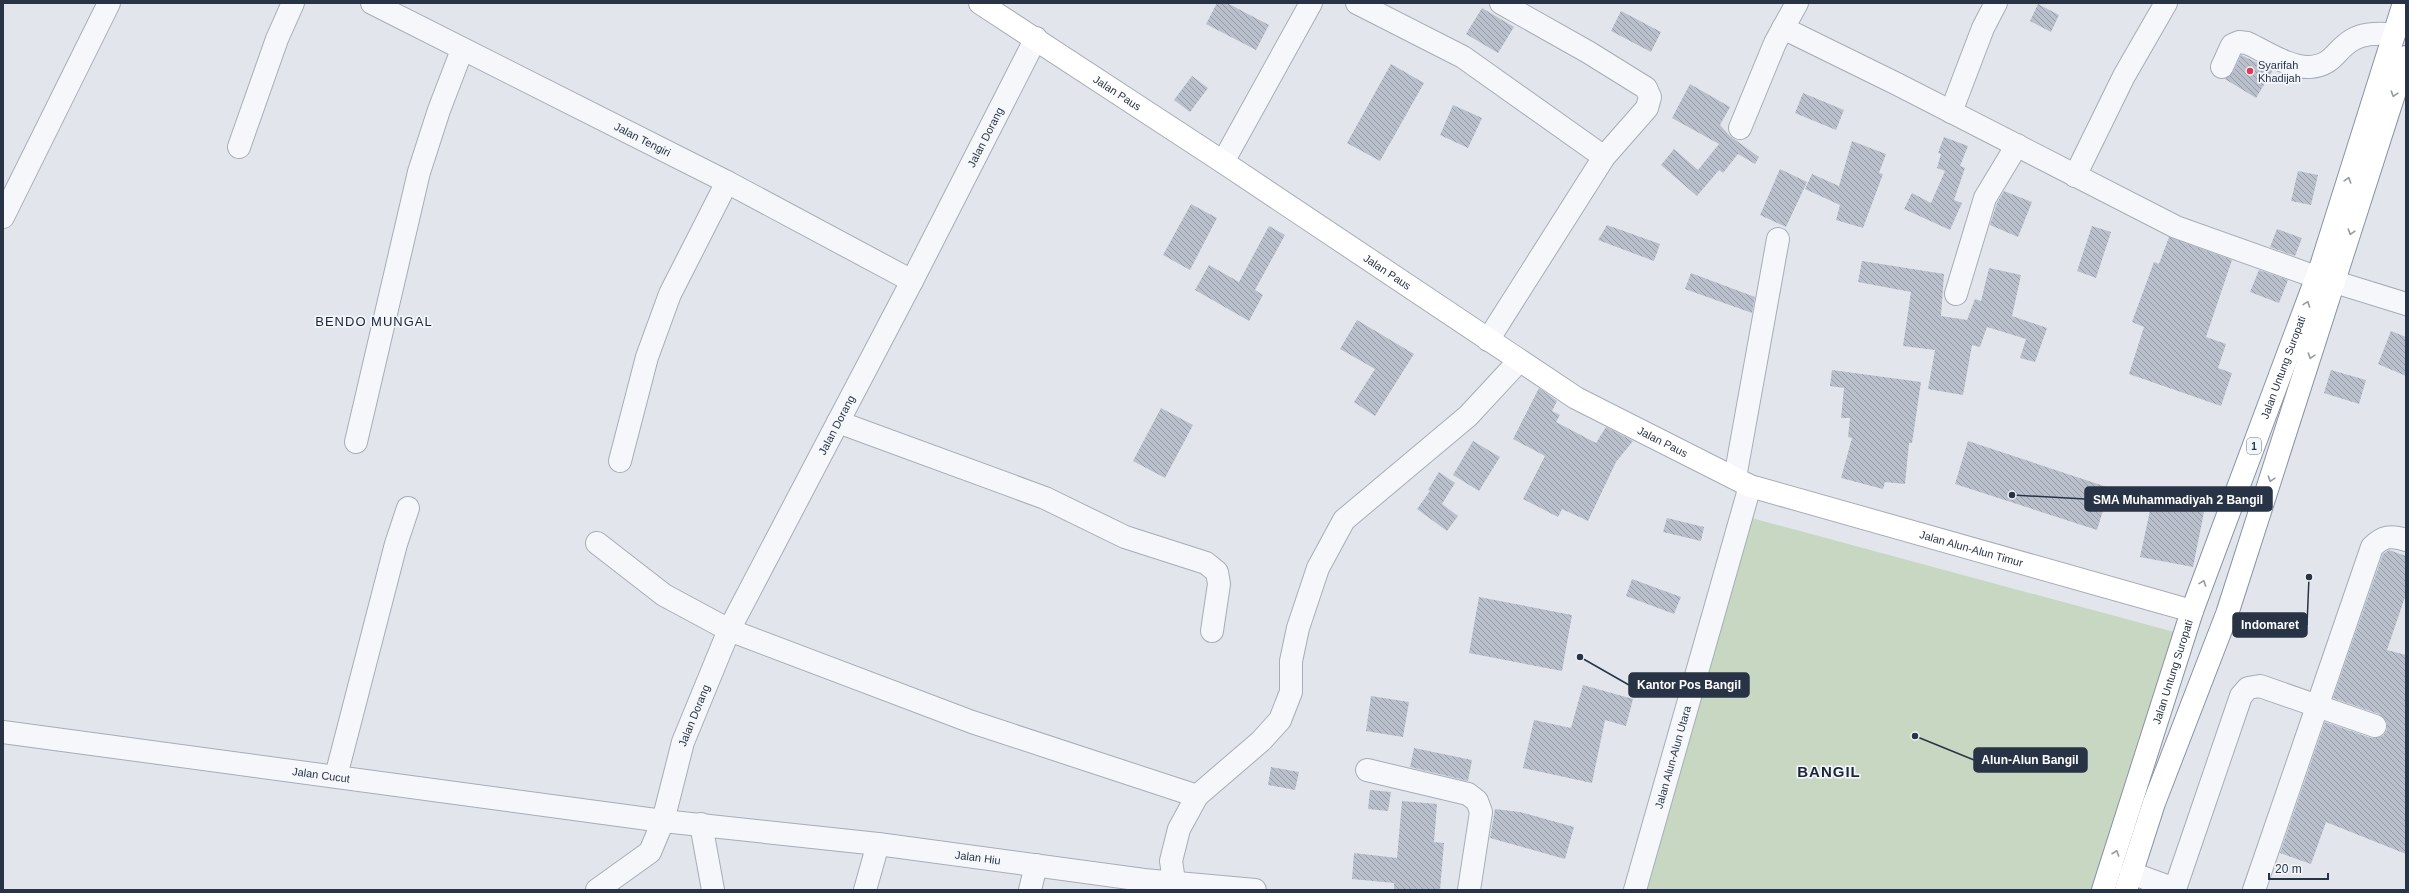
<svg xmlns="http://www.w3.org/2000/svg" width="2409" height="893" font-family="Helvetica,sans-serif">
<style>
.green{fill:#c8d7c2}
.building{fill:url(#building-back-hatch)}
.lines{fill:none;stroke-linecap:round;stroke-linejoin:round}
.minor-casing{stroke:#a6adb7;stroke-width:24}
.tertiary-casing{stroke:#a6adb7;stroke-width:24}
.secondary-casing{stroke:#a6adb7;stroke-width:24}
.trunk-casing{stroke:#8894a5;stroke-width:24}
.minor{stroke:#f6f7fa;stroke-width:22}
.tertiary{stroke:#f6f7fa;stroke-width:22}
.secondary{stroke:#fff;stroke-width:22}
.trunk{stroke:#fff;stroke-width:22}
.oneway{stroke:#949aa2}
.poi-dot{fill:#de3a57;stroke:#f2f5f9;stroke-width:1.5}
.labels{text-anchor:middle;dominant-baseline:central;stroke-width:3.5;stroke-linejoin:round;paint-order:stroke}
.shield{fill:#f2f5f9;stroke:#656e7c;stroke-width:1}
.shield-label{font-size:10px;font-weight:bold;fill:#283446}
.poi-label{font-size:11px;fill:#283446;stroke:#f2f5f9;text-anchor:start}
.street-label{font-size:11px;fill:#283446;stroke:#f2f5f9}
.quarter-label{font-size:13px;letter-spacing:1px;fill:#1a2537;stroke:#f2f5f9}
.district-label{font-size:15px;font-weight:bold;letter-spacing:1px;fill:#1a2537;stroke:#f2f5f9}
.leader{fill:none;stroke:#283446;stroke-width:1.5}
.callout-dot{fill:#283446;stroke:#f2f5f9;stroke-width:1.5}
.callout{fill:#283446;stroke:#283446;stroke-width:1.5}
.callout-label{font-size:12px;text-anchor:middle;font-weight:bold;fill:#fff}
</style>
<defs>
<pattern id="building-back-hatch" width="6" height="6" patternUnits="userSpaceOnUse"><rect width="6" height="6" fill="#b9bfcb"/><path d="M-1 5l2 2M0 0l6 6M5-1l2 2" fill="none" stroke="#969ca7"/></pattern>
</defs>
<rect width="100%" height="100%" fill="#e2e6ec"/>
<polygon class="green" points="1748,517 2178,633 2093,890 1644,890"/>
<g class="building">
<polygon points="1217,3 1227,3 1269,25 1256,50 1206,24"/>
<polygon points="2038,4 2059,15 2051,32 2030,21"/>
<polygon points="1482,8 1514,27 1498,53 1466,34"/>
<polygon points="1621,11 1661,32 1651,52 1611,31"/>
<polygon points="2241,55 2273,70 2256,98 2225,79 2233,72"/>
<polygon points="1391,64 1424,83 1380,161 1347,143"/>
<polygon points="1192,76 1208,88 1190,112 1174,100"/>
<polygon points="1690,84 1730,107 1720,125 1730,136 1759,157 1755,164 1738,154 1723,173 1719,170 1697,196 1661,165 1674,149 1698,170 1719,144 1672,118"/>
<polygon points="1803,93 1844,110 1836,130 1795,113"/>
<polygon points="1453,105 1482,118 1468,148 1440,135"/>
<polygon points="1944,137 1968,146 1960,166 1965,168 1954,200 1962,203 1950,230 1904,209 1912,193 1931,203 1945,171 1937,168 1941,154 1938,153"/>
<polygon points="1852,141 1886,154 1879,173 1883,174 1863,228 1836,220 1840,205 1805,189 1812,174 1839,186"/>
<polygon points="1780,169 1807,182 1786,227 1760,215"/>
<polygon points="2298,171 2318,175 2311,205 2291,201"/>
<polygon points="2004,191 2032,202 2018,237 1990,225 1997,203"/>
<polygon points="1191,204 1217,218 1190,270 1163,255"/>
<polygon points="1607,225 1660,244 1654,261 1598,240"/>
<polygon points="1269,226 1285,235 1255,290 1263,295 1249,321 1195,290 1209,265 1239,282"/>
<polygon points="2092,226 2111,232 2096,278 2077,271"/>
<polygon points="2277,229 2302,238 2295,256 2270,247"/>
<polygon points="2169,237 2232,260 2206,337 2226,344 2218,368 2232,373 2221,406 2129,374 2144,327 2132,322 2154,262 2159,264"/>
<polygon points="1862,261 1944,274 1941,316 1967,320 1975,299 1981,301 1989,268 2021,275 2012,316 2047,328 2035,362 2020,358 2026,339 1987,327 1980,347 1972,345 1963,395 1928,389 1935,350 1903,346 1911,292 1858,282"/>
<polygon points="2259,270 2288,280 2279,303 2250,292"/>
<polygon points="1691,273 1755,297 1752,313 1685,289"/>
<polygon points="1357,320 1414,354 1375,416 1354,402 1375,369 1340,349"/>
<polygon points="2391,331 2406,337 2406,376 2378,364"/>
<polygon points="1832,370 1921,382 1912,443 1909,443 1905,484 1885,482 1883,489 1841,478 1852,438 1848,437 1850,418 1841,418 1844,388 1830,386"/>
<polygon points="2331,370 2366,380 2359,404 2324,393"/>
<polygon points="1539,388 1557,401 1552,411 1560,415 1556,422 1596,443 1606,427 1633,441 1616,462 1588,521 1562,509 1558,517 1523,499 1545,456 1513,439"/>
<polygon points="1161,408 1193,425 1165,478 1133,461"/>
<polygon points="1473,441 1500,457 1479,491 1453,475"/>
<polygon points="1968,441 2110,488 2097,530 1955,484"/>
<polygon points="1439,472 1455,483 1442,504 1458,516 1447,531 1417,509 1430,491 1428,490"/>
<polygon points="2152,501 2204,512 2193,567 2140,557"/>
<polygon points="1667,518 1704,527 1701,541 1663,532"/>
<polygon points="2389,550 2406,556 2406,594 2387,650 2406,655 2406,854 2326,822 2311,864 2280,853 2325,722 2371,738 2383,736 2387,730 2387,723 2379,714 2333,698 2383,554"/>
<polygon points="1632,579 1681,597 1674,614 1626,596"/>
<polygon points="1479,597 1572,615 1562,671 1469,653"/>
<polygon points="1583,685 1633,699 1626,726 1605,720 1592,783 1523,768 1534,720 1571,728"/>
<polygon points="1371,696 1409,702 1403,737 1366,731"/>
<polygon points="1414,748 1472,760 1468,781 1410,767"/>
<polygon points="1271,767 1299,772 1295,790 1268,785"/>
<polygon points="1370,790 1391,792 1388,811 1368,809"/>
<polygon points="1402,801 1437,804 1434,842 1444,843 1440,890 1394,889 1394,883 1352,879 1354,853 1397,858"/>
<polygon points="1495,809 1520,812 1574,827 1565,859 1490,838"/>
</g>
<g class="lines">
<defs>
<g id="minor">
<path id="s1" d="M372,3L727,182L912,281"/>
<polyline points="1357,3 1463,57 1604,157"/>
<polyline points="1783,28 1897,84 2176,227 2316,277"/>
<path d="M2222,67L2232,45L2239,42L2247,43C2265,51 2289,68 2310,67C2334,65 2335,50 2352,40C2365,32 2380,34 2394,34"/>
<polyline points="1951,112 1983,28 1996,3"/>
<polyline points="1740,128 1775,43 1797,3"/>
<polyline points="239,147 277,39 293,3"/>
<polyline points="1223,162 1311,3"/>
<polyline points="2075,176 2124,76 2166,3"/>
<polyline points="3,217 109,3"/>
<polyline points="1956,294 1985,198 2017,145"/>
<polyline points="1488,340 1604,157 1647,108 1650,97 1646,88 1588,52 1501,3"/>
<polyline points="838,422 1045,498 1125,537 1206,563 1217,572 1219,584 1212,631"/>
<polyline points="356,442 419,172 439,110 462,50"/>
<polyline points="620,461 647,357 670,294 727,182"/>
<polyline points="1735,478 1778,239"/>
<polyline points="597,543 664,595 729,630 972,722 1197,796"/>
<path id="s2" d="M3,732L663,821L878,844L1144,880L1255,890"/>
<polyline points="1367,770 1468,794 1477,801 1481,812 1469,890"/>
<polyline points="336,776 396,544 408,508"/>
<polyline points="701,824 713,890"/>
<polyline points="2131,873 2175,889 2241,696 2248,688 2260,686 2375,726"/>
<polyline points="1174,881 1171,861 1179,829 1197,796 1261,741 1280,720 1291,692 1291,661 1298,628 1318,568 1344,520 1468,416 1519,361"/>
<path id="s3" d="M597,890L650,852L663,821L683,742L729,630L912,281L1036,38"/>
<polyline points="865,890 878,844"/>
<polyline points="1030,890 1036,865"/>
<path id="s4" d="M1635,890L1750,486"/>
<path d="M2254,890L2372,547C2383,536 2391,535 2406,540"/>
</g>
<polyline id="tertiary" points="2335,282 2406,304"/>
<g id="secondary">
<path id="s5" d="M980,3L1223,162L1576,398L1750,486L2192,611"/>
</g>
<g id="trunk">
<path id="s6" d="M2103,890L2192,611L2322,263L2404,3"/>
<polyline points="2126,890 2154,803 2227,614 2406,57"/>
</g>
</defs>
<use href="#minor" class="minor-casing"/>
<use href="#tertiary" class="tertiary-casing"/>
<use href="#secondary" class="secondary-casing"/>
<use href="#trunk" class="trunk-casing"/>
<use href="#minor" class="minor"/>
<use href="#tertiary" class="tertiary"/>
<use href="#secondary" class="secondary"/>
<use href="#trunk" class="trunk"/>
</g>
<defs><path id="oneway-chevron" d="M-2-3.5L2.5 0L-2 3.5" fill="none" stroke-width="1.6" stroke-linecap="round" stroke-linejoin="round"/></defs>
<g class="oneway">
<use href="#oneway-chevron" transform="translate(2394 94) rotate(108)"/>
<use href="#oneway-chevron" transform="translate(2348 180) rotate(-73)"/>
<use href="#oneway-chevron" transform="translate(2351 232) rotate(107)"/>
<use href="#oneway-chevron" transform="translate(2307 304) rotate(-70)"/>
<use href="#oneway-chevron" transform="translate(2311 356) rotate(108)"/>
<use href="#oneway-chevron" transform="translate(2271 479) rotate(108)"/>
<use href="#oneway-chevron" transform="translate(2203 583) rotate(-70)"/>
<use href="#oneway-chevron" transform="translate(2116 853) rotate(-71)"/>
</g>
<circle class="poi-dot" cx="2250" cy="71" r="4"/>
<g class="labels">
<rect class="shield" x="2247" y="438" width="14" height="16" rx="3"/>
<g class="shield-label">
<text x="2254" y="446">1</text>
</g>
<g class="poi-label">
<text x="2258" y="65">Syarifah<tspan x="2258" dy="13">Khadijah</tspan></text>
</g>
<g class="street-label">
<text stroke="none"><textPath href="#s5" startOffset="164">Jalan Paus</textPath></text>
<text stroke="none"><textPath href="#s3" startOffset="857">Jalan Dorang</textPath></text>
<text stroke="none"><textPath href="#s1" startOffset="303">Jalan Tengiri</textPath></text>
<text stroke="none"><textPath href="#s5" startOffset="488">Jalan Paus</textPath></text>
<text stroke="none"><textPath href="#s6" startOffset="553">Jalan Untung Suropati</textPath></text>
<text stroke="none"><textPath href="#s3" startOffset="533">Jalan Dorang</textPath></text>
<text stroke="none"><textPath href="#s5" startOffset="812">Jalan Paus</textPath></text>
<text stroke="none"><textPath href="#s5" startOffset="1140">Jalan Alun-Alun Timur</textPath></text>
<text stroke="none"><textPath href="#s6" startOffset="229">Jalan Untung Suropati</textPath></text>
<text stroke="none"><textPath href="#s3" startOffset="209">Jalan Dorang</textPath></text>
<text stroke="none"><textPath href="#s4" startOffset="138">Jalan Alun-Alun Utara</textPath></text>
<text stroke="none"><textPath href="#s2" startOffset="321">Jalan Cucut</textPath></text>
<text stroke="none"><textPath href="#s2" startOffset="983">Jalan Hiu</textPath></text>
</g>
<g class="quarter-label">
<text x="374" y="321">BENDO MUNGAL</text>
</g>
<g class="district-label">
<text x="1829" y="771">BANGIL</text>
</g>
</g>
<path class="leader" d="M2012 495L2085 499M2309 577L2307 625M1580 657L1629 685M1915 736L1974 760"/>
<g class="callout-dot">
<circle cx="2012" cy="495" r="4"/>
<circle cx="2309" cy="577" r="4"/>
<circle cx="1580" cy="657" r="4"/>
<circle cx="1915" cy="736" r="4"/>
</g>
<g class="callout">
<rect x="2085" y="487" width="187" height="24" rx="4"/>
<rect x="2233" y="613" width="74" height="24" rx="4"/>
<rect x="1629" y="673" width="120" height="24" rx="4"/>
<rect x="1974" y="748" width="113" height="24" rx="4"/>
</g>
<g class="callout-label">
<text x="2178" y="504">SMA Muhammadiyah 2 Bangil</text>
<text x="2270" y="629">Indomaret</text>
<text x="1689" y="689">Kantor Pos Bangil</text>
<text x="2030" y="764">Alun-Alun Bangil</text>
</g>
<rect width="2409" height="893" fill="none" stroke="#283446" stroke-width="8"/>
<path d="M2269 873v6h59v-6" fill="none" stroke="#283446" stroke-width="2"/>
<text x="2275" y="873" font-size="12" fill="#283446" stroke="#f2f5f9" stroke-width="3" paint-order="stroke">20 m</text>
</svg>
